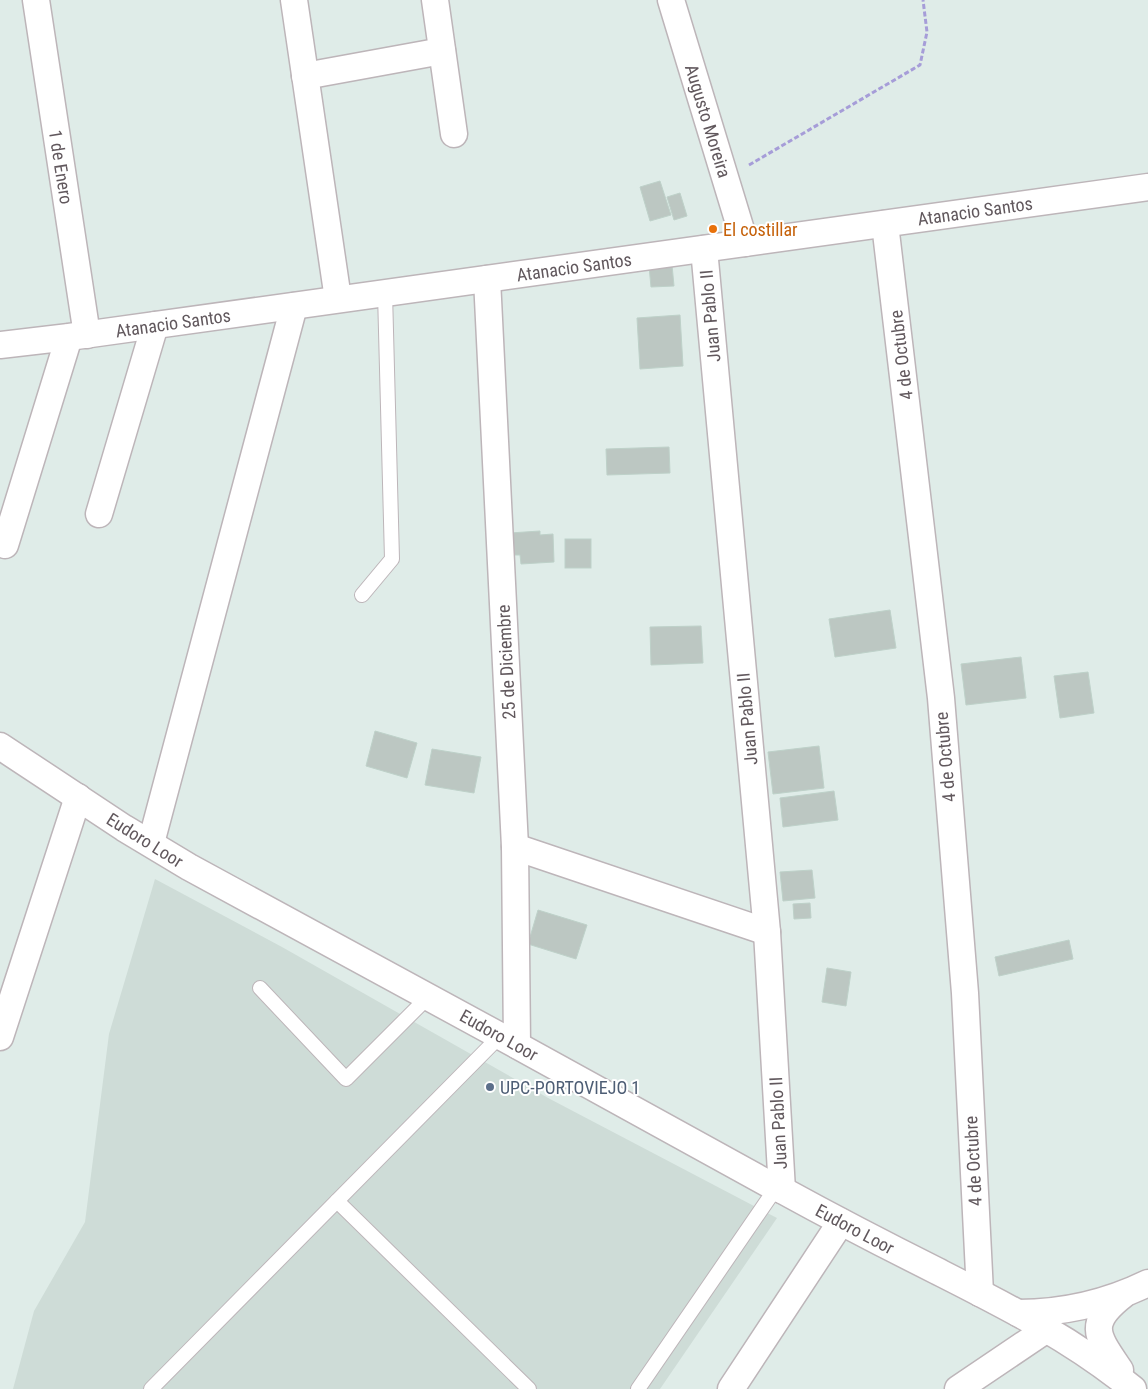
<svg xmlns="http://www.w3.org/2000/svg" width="1148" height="1389" font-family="'Roboto Condensed',sans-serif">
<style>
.education{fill:#cedcd7}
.building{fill:#bcc7c2;stroke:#bed1c9}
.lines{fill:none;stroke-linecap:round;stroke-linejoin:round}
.service-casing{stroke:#bdb5b9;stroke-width:16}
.minor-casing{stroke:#bdb5b9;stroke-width:29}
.path{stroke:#a69dd8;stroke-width:3;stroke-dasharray:5 2.5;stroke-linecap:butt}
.service{stroke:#fff;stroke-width:14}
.minor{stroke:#fff;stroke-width:26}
.food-dot{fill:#e8710a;stroke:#fff;stroke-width:2}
.service-dot{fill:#5c6f8a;stroke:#fff;stroke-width:2}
.labels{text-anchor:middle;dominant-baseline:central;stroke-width:4;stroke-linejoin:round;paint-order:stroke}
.street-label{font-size:18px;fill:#61585d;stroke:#fff}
.food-label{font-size:18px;fill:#c56008;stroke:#fff;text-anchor:start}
.service-label{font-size:18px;fill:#4e5e75;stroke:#fff;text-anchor:start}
</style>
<rect width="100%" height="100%" fill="#dfece8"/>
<polygon class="education" points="155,879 282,947 550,1099 777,1218 660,1389 13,1389 34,1311 85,1222 109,1034"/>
<g class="building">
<polygon points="660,181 671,215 650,221 640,187"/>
<polygon points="680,193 687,216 674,220 667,197"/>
<polygon points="672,265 674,286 651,287 649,266"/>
<polygon points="680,315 683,366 640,369 637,318"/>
<polygon points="669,447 670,473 607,475 606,449"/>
<polygon points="540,531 540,535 553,534 554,562 521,564 520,555 511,555 510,533"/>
<rect x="565" y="539" width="26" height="29"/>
<polygon points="890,610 896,648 835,657 829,619"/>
<polygon points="701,626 703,663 651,665 650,627"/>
<polygon points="1021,657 1026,698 966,705 961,664"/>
<polygon points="1088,672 1094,713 1060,718 1054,676"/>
<polygon points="375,731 417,743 407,778 366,766"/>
<polygon points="819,746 824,788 773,794 768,752"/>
<polygon points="432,749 481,757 474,793 425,785"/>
<polygon points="834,791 838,820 783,827 780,798"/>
<polygon points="812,870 815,898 783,901 780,872"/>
<polygon points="810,903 811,918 794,919 793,904"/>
<polygon points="538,910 587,925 576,959 528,944"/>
<polygon points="1069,940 1073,959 999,976 995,957"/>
<polygon points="827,968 851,972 846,1006 822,1002"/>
</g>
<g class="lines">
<defs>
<g id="service">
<polyline points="362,595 392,559 385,293"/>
<polyline points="260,988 346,1079 428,997"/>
<polyline points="337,1201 529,1389"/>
<polyline points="151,1389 500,1036"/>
<polyline points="638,1389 776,1188"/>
</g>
<g id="minor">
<polyline points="36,0 87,335"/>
<polyline points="294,0 338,299"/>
<polyline points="435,0 454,134"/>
<polyline points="671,0 745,243"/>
<polyline points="305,76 442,51"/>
<polyline points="885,224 941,698 965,993 980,1293"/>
<polyline points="704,249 767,932 782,1190"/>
<polyline points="487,279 515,847 517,1045"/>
<polyline points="0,345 69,337 1148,187"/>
<polyline points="99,514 155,325"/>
<polyline points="5,545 69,337"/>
<path d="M0,746L124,828L189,867L500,1036L776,1188L782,1190C833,1218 885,1245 937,1271C1006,1306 1074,1340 1133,1389"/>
<polyline points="151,843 294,306"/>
<polyline points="515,847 767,932"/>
<polyline points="0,1037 78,797"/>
<path d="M1018,1313C1064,1313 1107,1303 1148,1283"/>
<path d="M1120,1370C1097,1336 1086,1324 1123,1295"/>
<polyline points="731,1389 841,1222"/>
<polyline points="958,1389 1047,1329"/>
</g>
</defs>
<use href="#service" class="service-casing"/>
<use href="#minor" class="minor-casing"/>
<polyline class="path" points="749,165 920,65 927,32 923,0"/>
<use href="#service" class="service"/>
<use href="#minor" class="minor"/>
</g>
<circle class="food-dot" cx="713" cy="229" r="5"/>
<circle class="service-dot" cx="490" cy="1087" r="5"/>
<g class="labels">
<g class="street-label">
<text transform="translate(708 121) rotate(73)">Augusto Moreira</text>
<text transform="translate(61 167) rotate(81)">1 de Enero</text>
<text transform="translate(975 211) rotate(-8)">Atanacio Santos</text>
<text transform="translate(574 267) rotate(-8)">Atanacio Santos</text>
<text transform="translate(710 316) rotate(-95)">Juan Pablo II</text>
<text transform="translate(173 323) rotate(-8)">Atanacio Santos</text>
<text transform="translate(901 355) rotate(-97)">4 de Octubre</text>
<text transform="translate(506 662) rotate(-93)">25 de Diciembre</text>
<text transform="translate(747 719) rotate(-95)">Juan Pablo II</text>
<text transform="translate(945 757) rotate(-95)">4 de Octubre</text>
<text transform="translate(145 840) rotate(32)">Eudoro Loor</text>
<text transform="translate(499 1035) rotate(29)">Eudoro Loor</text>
<text transform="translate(778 1123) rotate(-93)">Juan Pablo II</text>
<text transform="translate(973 1161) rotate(-93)">4 de Octubre</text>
<text transform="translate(855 1229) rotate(28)">Eudoro Loor</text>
</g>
<g class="food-label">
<text x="723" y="229">El costillar</text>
</g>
<g class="service-label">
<text x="500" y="1087">UPC-PORTOVIEJO 1</text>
</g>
</g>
</svg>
